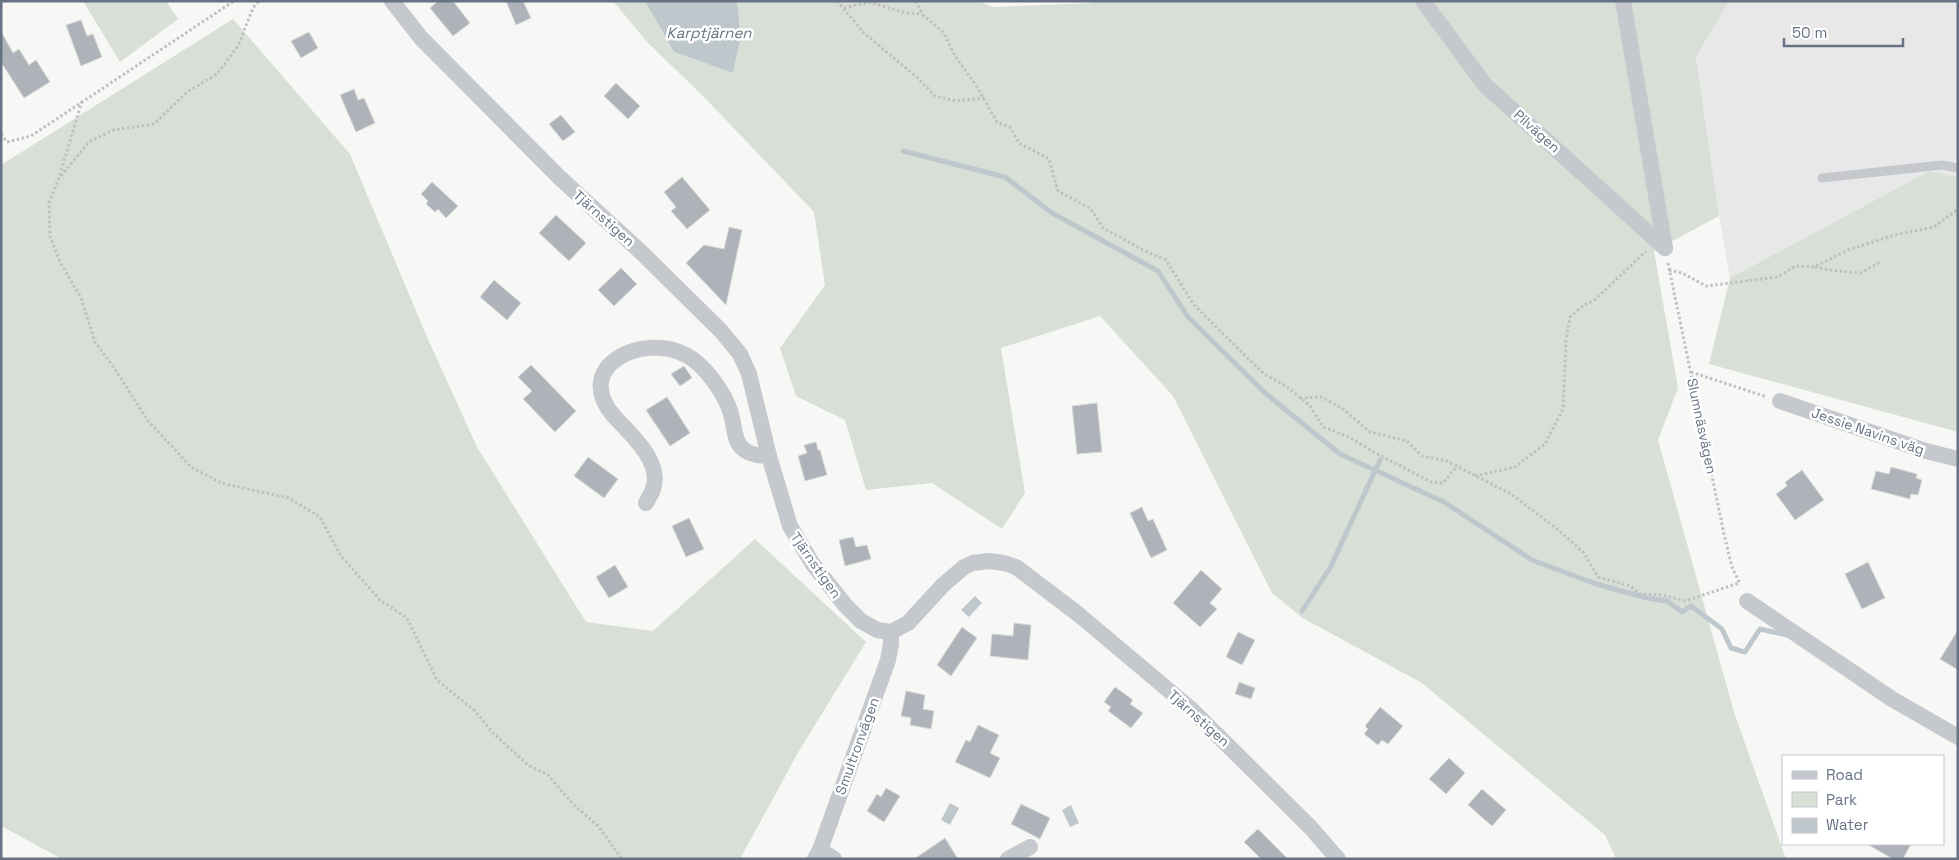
<svg xmlns="http://www.w3.org/2000/svg" width="1959" height="860" font-family="'Space Grotesk',sans-serif">
<style>
.built{fill:#e8e8e8}
.green{fill:#d8dfd6}
.water{fill:#bec7cc}
.lines{fill:none;stroke-linecap:round;stroke-linejoin:round}
.stream{stroke:#bec7cc;stroke-width:5}
.building{fill:#aeb3ba;stroke:#d9d9d7}
.path{stroke:#bfc0c3;stroke-width:3;stroke-dasharray:2.5 2.5;stroke-linecap:butt}
.lane{stroke:#c5c8cc;stroke-width:9}
.street{stroke:#c5c8cc;stroke-width:16}
.labels{text-anchor:middle;dominant-baseline:central;stroke-width:5;stroke-linejoin:round;paint-order:stroke}
.street-label{font-size:14px;fill:#677385;stroke:#fff}
.water-label{font-size:15px;font-style:italic;fill:#637481;stroke:#fff}
</style>
<rect width="100%" height="100%" fill="#f7f8f5"/>
<polygon class="built" points="1729,1 1958,1 1958,177 1929,171 1730,278 1719,216 1696,57"/>
<g class="green">
<polygon points="83,1 166,1 178,19 120,62"/>
<polygon points="613,1 645,1 674,52 733,73 741,37 737,1 978,1 994,7 1093,3 1094,1 1729,1 1696,57 1719,216 1654,251 1678,388 1658,440 1734,712 1786,859 1616,859 1605,835 1422,683 1301,617 1272,593 1173,396 1100,316 1001,348 1025,493 1002,529 932,483 866,490 845,420 796,396 780,348 825,285 814,212 702,95 647,42"/>
<polygon points="233,19 350,154 427,337 477,447 586,622 653,631 755,539 866,642 799,751 740,859 62,859 1,826 1,165"/>
<polygon points="1929,171 1958,177 1958,432 1709,364 1730,278"/>
</g>
<g class="water">
<polygon points="645,1 737,1 741,37 733,73 674,52"/>
<polygon points="975,596 982,603 969,617 961,610"/>
<polygon points="950,803 959,808 950,825 941,820"/>
<polygon points="1071,805 1079,823 1070,827 1062,810"/>
</g>
<g class="lines">
<g class="stream">
<polyline points="903,151 1005,177 1052,213 1158,271 1188,317 1265,393 1340,454 1444,502 1532,560 1596,584 1647,598 1667,601 1682,612 1691,606 1722,629 1731,648 1745,652 1760,629 1787,635"/>
<polyline points="1302,611 1330,568 1380,460"/>
</g>
</g>
<g class="building">
<polygon points="438,1 453,1 470,23 453,36 430,8"/>
<polygon points="506,1 523,1 531,18 516,25"/>
<polygon points="81,20 87,36 93,34 102,57 81,66 66,25"/>
<polygon points="1,31 13,53 19,49 29,65 36,60 50,82 24,98 1,62"/>
<polygon points="309,32 318,48 301,58 291,41"/>
<polygon points="616,83 640,106 628,119 604,96"/>
<polygon points="354,89 358,100 364,98 375,123 356,132 340,95"/>
<polygon points="561,115 575,132 563,141 549,124"/>
<polygon points="682,177 710,210 687,229 671,211 676,207 664,192"/>
<polygon points="432,182 458,206 446,218 438,209 435,212 426,204 428,201 421,194"/>
<polygon points="556,215 586,243 569,261 539,233"/>
<polygon points="729,227 742,230 726,305 686,263 704,245 724,249"/>
<polygon points="621,268 637,284 614,306 598,290"/>
<polygon points="494,280 521,303 507,320 480,297"/>
<polygon points="531,365 576,411 555,432 523,399 532,391 518,377"/>
<polygon points="684,366 692,378 680,386 671,374"/>
<polygon points="667,397 690,433 670,446 646,410"/>
<polygon points="1097,403 1102,452 1077,454 1072,406"/>
<polygon points="816,442 818,450 820,450 827,475 805,481 798,456 807,453 804,445"/>
<polygon points="588,457 618,479 604,498 574,476"/>
<polygon points="1891,467 1917,474 1916,478 1922,480 1918,495 1911,494 1910,499 1871,489 1876,471 1889,474"/>
<polygon points="1802,470 1824,500 1795,520 1776,494 1787,486 1785,482"/>
<polygon points="1142,507 1148,521 1153,519 1167,550 1151,558 1130,513"/>
<polygon points="689,518 704,549 686,557 672,526"/>
<polygon points="853,537 856,547 867,545 871,559 845,566 839,540"/>
<polygon points="1868,562 1885,598 1862,609 1845,574"/>
<polygon points="615,565 628,587 609,598 596,577"/>
<polygon points="1201,570 1222,589 1210,603 1217,609 1200,627 1173,603"/>
<polygon points="1014,623 1031,625 1028,660 990,656 992,634 1013,636"/>
<polygon points="962,627 977,638 951,676 937,665"/>
<polygon points="1958,630 1958,670 1940,659"/>
<polygon points="1238,632 1255,640 1242,665 1226,657"/>
<polygon points="1239,682 1255,688 1251,699 1235,694"/>
<polygon points="1115,687 1133,700 1130,704 1143,713 1131,728 1108,711 1111,707 1104,702"/>
<polygon points="906,691 925,695 923,709 934,711 931,729 910,725 911,718 901,716"/>
<polygon points="1380,707 1403,726 1388,744 1382,740 1378,745 1364,734 1368,729 1365,726"/>
<polygon points="978,725 999,735 990,753 1000,758 990,778 955,762 966,740 970,742"/>
<polygon points="1449,758 1465,773 1446,794 1429,779"/>
<polygon points="886,788 900,796 884,822 867,811 877,794 881,797"/>
<polygon points="1482,789 1506,810 1492,826 1468,805"/>
<polygon points="1021,804 1050,818 1040,839 1011,824"/>
<polygon points="1258,829 1288,859 1261,859 1244,842"/>
<polygon points="945,838 958,859 914,859"/>
<polygon points="1867,844 1911,844 1903,859 1893,859"/>
</g>
<g class="lines">
<g class="path">
<polyline points="837,1 864,33 919,79 935,96 956,101 984,98"/>
<polyline points="916,1 923,15 944,33 955,56 977,87 997,122 1010,127 1019,143 1049,159 1058,191 1091,209 1103,228 1143,250 1166,260 1194,305 1264,374 1286,386 1310,406 1323,427 1349,437 1372,451 1431,482 1443,483 1457,466"/>
<polyline points="844,8 869,2 906,13 922,14"/>
<polyline points="82,101 59,178 49,203 50,236 60,262 81,298 95,342 114,368 148,421 191,467 221,483 289,498 320,517 341,556 380,600 407,618 437,680 475,711 494,734 528,765 548,775 573,804 598,826 622,859"/>
<polyline points="1,134 7,142 31,136 234,1"/>
<polyline points="61,176 89,142 113,130 154,124 187,92 217,74 238,46 253,8 259,1"/>
<polyline points="1668,263 1724,534 1732,567 1740,584"/>
<polyline points="1815,267 1830,270 1860,273 1882,261"/>
<polyline points="1669,270 1682,273 1706,286 1778,277 1795,266 1814,267 1848,250 1898,234 1934,227 1958,209"/>
<polyline points="1691,372 1767,397"/>
<polyline points="1300,398 1321,397 1342,408 1370,432 1407,441 1422,456 1447,461 1511,494 1556,528 1584,553 1598,577 1630,586 1640,594 1662,595 1685,601 1739,583"/>
<polyline points="1475,476 1515,467 1545,444 1563,409 1566,340 1570,317 1584,305 1596,299 1646,251"/>
</g>
<polyline class="lane" points="1822,178 1942,165 1958,168"/>
<g class="street">
<polyline points="392,1 421,38 559,177 642,253 721,331 740,354 749,374 769,456 790,526 812,563 845,605 861,621 877,630 891,632 908,623 943,585 964,567 973,563 989,561 1004,563 1016,567 1078,614 1191,709 1311,828 1338,859"/>
<polyline points="1423,1 1485,85 1665,248"/>
<polyline points="1623,1 1665,248"/>
<polyline points="1780,401 1926,451 1958,459"/>
<path d="M646,503C649,497 653,492 654,485C660,459 629,433 613,415C572,366 643,332 686,355C705,365 725,393 731,414C734,424 734,440 741,447C748,455 759,456 769,456"/>
<polyline points="1747,601 1892,699 1958,737"/>
<polyline points="820,850 834,859"/>
<polyline points="815,859 820,850 888,660 891,644 891,632"/>
<polyline points="1008,859 1030,847"/>
</g>
</g>
<g class="labels">
<g class="street-label">
<text transform="translate(1537 131) rotate(42)">Pilvägen</text>
<text transform="translate(604 218) rotate(42)">Tjärnstigen</text>
<text transform="translate(1702 426) rotate(78)">Slumnäsvägen</text>
<text transform="translate(1868 431) rotate(19)">Jessie Navins väg</text>
<text transform="translate(816 565) rotate(55)">Tjärnstigen</text>
<text transform="translate(1199 718) rotate(42)">Tjärnstigen</text>
<text transform="translate(857 746) rotate(-70)">Smultronvägen</text>
</g>
<g class="water-label">
<text x="709" y="32">Karptjärnen</text>
</g>
</g>
<rect width="1959" height="860" fill="none" stroke="#677385" stroke-width="5"/>
<rect x="1782" y="755" width="162" height="90" fill="#ffffff" stroke="#c2c7ce"/>
<rect x="1792" y="771" width="25" height="8" fill="#c5c8cc" stroke="#c2c7ce"/>
<text x="1826" y="780" font-size="15" fill="#677385">Road</text>
<rect x="1792" y="792" width="25" height="15" fill="#d8dfd6" stroke="#c2c7ce"/>
<text x="1826" y="805" font-size="15" fill="#677385">Park</text>
<rect x="1792" y="818" width="25" height="15" fill="#bec7cc" stroke="#c2c7ce"/>
<text x="1826" y="830" font-size="15" fill="#677385">Water</text>
<path d="M1784 38v8h119v-8" fill="none" stroke="#677385" stroke-width="2.5"/>
<text x="1792" y="38" font-size="15" fill="#677385" stroke="#ffffff" stroke-width="4" paint-order="stroke">50 m</text>
</svg>
